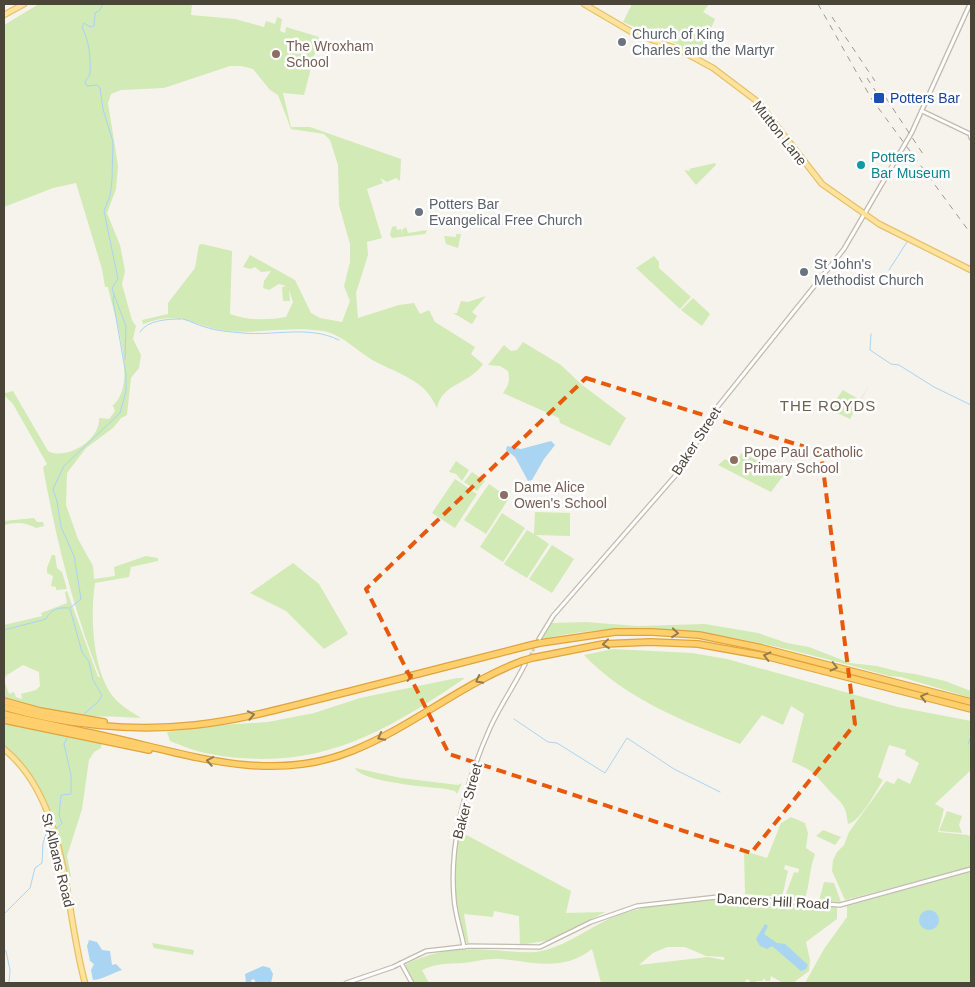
<svg xmlns="http://www.w3.org/2000/svg" width="975" height="987" font-family="Arial,sans-serif">
<style>
.green{fill:#d2eab5;fill-rule:evenodd}
.water{fill:#a9d4f2}
.lines{fill:none;stroke-linecap:round;stroke-linejoin:round}
.stream{stroke:#a9d4f2;stroke-width:1}
.minor-tunnel{stroke:#d4d0c8;stroke-width:3;stroke-dasharray:3 1.5;stroke-linecap:butt}
.minor-casing{stroke:#c2bbae;stroke-width:5.5}
.major-casing{stroke:#e6c16a;stroke-width:7}
.highway-casing{stroke:#e0a43c;stroke-width:8}
.minor{stroke:#fff;stroke-width:3}
.major{stroke:#ffe39c;stroke-width:4.5}
.highway{stroke:#ffcf6e;stroke-width:5.5}
.rail{stroke:#9a9a9a;stroke-width:1;stroke-dasharray:6 6;stroke-linecap:butt}
.highway-bridge-casing{stroke:#e0a43c;stroke-width:8;stroke-linecap:butt}
.highway-bridge{stroke:#ffcf6e;stroke-width:5.5}
.oneway{stroke:#937c4e}
.marked{fill:none;stroke:#e8590c;stroke-width:4;stroke-dasharray:10 6;stroke-linejoin:round}
.worship-dot{fill:#6b7280;stroke:#fff;stroke-width:2}
.education-dot{fill:#8d6e63;stroke:#fff;stroke-width:2}
.transit-dot{fill:#1a4fb4;stroke:#fff;stroke-width:2}
.culture-dot{fill:#0f9aa8;stroke:#fff;stroke-width:2}
.labels{text-anchor:middle;dominant-baseline:central;stroke-width:5;stroke-linejoin:round;paint-order:stroke}
.worship-label{font-size:14px;fill:#5b616d;stroke:#fff;text-anchor:start}
.education-label{font-size:14px;fill:#785e54;stroke:#fff;text-anchor:start}
.transit-label{font-size:14px;fill:#164399;stroke:#fff;text-anchor:start}
.street-label{font-size:14px;fill:#4b4439;stroke:#fff}
.culture-label{font-size:14px;fill:#0d838f;stroke:#fff;text-anchor:start}
.neighbourhood-label{font-size:15px;letter-spacing:1px;fill:#6e6250;stroke:#fff}
</style>
<rect width="100%" height="100%" fill="#f6f3ec"/>
<g class="green">
<path d="M39,4H192L191,15L235,19L264,27L266,21L275,24L277,17L282,19L280,31L285,33L286,27L319,37L304,95L283,93L291,127H310L401,159L400,181L396,178L387,182L380,178L383,183L367,189L382,238L367,242L368,255L356,293L358,318L399,305L414,303L420,314L429,310L435,322L475,347L471,354L483,364C470,384 442,383 437,408C432,398 427,390 418,384C406,375 392,370 378,363C361,355 343,334 323,331C291,326 260,334 228,331C193,327 182,309 143,324L142,320L168,314V303L195,268L199,245L202,244L232,251L230,314C249,321 267,320 286,317L293,302L289,290L290,301H283L282,287L286,286L279,284L269,290L263,288L264,281L271,271L261,272L255,267L250,269L243,267L250,255L295,280L311,313L320,318L342,322L350,301L344,286L350,262V244L339,205L338,165L330,140L324,134L291,129L278,95L270,90L253,69L241,66H230L164,88L121,90L111,94L108,103L118,166L116,189L107,213L120,245L125,271L122,284L132,320L136,326L133,339L141,355L139,368L131,378L127,415L121,418L113,428L86,448L67,473L66,505L78,539L93,566L94,579L115,576L114,567L146,556L158,558V561L131,567L129,577L95,583C90,616 92,674 116,700C123,707 133,713 141,718C123,717 105,716 87,717C65,717 25,705 4,698V680L9,694L14,692L16,697L22,699L21,694L36,690L40,686L39,672L23,665L7,675L6,678L4,669V625L42,616L41,613L67,603L65,592L67,591L98,677H100C73,609 56,539 43,467L47,464L13,404L4,395V392L6,393L13,391L48,451C66,461 101,440 99,418L109,419L115,411L113,406L111,407C140,386 114,317 108,287H105L102,269L76,183L53,188L4,207V25Z"/>
<polygon points="632,4 709,4 703,12 715,19 701,51 695,52 661,37 656,29 653,35 623,22"/>
<polygon points="715,163 716,165 696,185 684,170 690,171 689,169"/>
<polygon points="396,226 397,230 401,229 403,236 402,230 406,227 408,233 427,230 425,234 392,238 390,235 392,227"/>
<polygon points="456,234 461,234 458,248 446,244 444,236 456,237"/>
<polygon points="654,256 659,262 659,268 691,297 680,309 636,268"/>
<polygon points="486,296 472,312 477,316 472,324 453,313 457,313 461,301 468,302"/>
<polygon points="693,298 710,314 702,326 681,310"/>
<path d="M523,342L561,365L581,384L626,418L610,446L560,423L559,418L503,393C509,385 510,380 508,371L500,366L488,365L504,345L511,351L517,350Z"/>
<polygon points="870,384 850,419 829,409 843,390 860,400"/>
<polygon points="741,453 786,472 771,492 718,465 725,459 736,465"/>
<polygon points="456,461 469,470 462,481 456,474 449,472"/>
<polygon points="472,472 485,481 477,491 464,482"/>
<polygon points="455,479 477,494 455,528 432,513"/>
<polygon points="489,484 509,498 486,534 464,520"/>
<polygon points="535,512 570,513 570,536 536,535 549,544 527,578 504,564 527,530 534,534"/>
<polygon points="502,513 525,528 503,562 480,547"/>
<path d="M34,518L37,522H43L44,526L36,528C25,522 16,522 4,525V521Z"/>
<polygon points="552,545 574,559 552,593 529,579"/>
<polygon points="52,555 55,555 57,568 62,572 67,589 56,590 56,587 51,586 53,576 47,573 47,568"/>
<polygon points="293,563 319,584 348,634 324,649 286,611 250,593"/>
<path d="M586,622L637,626L705,624L758,633L787,643L809,647L850,663L877,666L900,672L915,674L945,681L971,691V698L901,677L889,676C769,644 668,612 542,639L551,623Z"/>
<path d="M613,649L692,653L727,659L898,707L971,721V770L935,804L944,809L938,832L968,835L971,837V867L845,900L832,871L833,860L837,852L844,845L849,832L886,781L894,784L898,778L910,784L919,763L905,755L906,750L889,745L878,777L883,780C876,791 860,822 848,824C846,802 840,803 827,788C814,773 811,769 792,762L804,714L791,706L783,725L762,715L740,744C684,721 627,700 584,655Z"/>
<path d="M457,678H465C381,735 315,773 210,754C197,752 183,746 170,741L167,732L221,725L268,722L314,713L360,698Z"/>
<path d="M4,722L102,741L101,748L94,752L89,760L82,809L67,856L71,877H68C55,826 45,782 4,746Z"/>
<path d="M355,768L401,778L458,785L462,783L457,794L455,791L446,789C429,787 361,782 355,768Z"/>
<polygon points="947,811 962,816 959,825 962,833 939,831"/>
<path d="M791,817L805,823L808,833L806,848L815,854C809,871 810,883 805,899L785,897L794,872L798,873L799,869L785,865L784,869L788,871L782,897L745,894L744,851L767,858L781,823Z"/>
<polygon points="823,830 841,837 835,845 816,836"/>
<path d="M459,831L571,891L566,913L605,912L551,940L520,945L519,916L494,911L493,917L464,914L469,945L466,942C455,904 451,870 459,831Z"/>
<polygon points="971,872 971,983 805,983 824,949 847,917 847,906"/>
<polygon points="824,882 834,883 841,902 819,901"/>
<path d="M714,899L837,906V919L806,942L810,960L809,971L793,983H783L771,976L770,981H766L763,978V981H756V983H751L748,979L745,981L746,983H601L592,949C562,972 536,962 501,959C488,958 475,962 463,963C447,964 437,963 422,970L429,983H415L405,965C432,950 463,948 494,950C507,951 522,953 536,952C565,948 590,926 616,916C647,904 682,902 714,899ZM667,947H685L706,956L724,957V960L708,957L639,965L653,953Z"/>
<polygon points="152,943 194,950 193,955 154,948"/>
</g>
<g class="water">
<polygon points="551,441 555,445 544,459 532,480 528,481 515,457 506,450 507,446 521,449"/>
<circle cx="929" cy="920" r="10"/>
<polygon points="765,924 768,926 764,934 777,943 785,944 808,965 806,969 801,971 772,946 767,949 760,946 756,939"/>
<path d="M89,940L97,942L102,950L110,951L112,965L116,964L122,970C112,973 104,979 93,980L91,970L94,964L90,961L87,946Z"/>
<polygon points="263,966 270,968 273,974 271,983 256,983 254,979 251,980 251,983 246,983 245,974"/>
</g>
<g class="lines">
<g class="stream">
<polyline points="889,270 907,242"/>
<polyline points="114,295 126,326 125,359"/>
<path d="M183,319C191,321 197,325 205,327C217,331 231,332 243,333C276,336 308,325 339,340"/>
<path d="M140,332C147,320 168,319 181,319"/>
<polyline points="871,334 870,350 891,364 899,365 934,387 971,405"/>
<path d="M70,608L81,599L74,556L61,527L57,501L53,489L64,466L120,413L126,391V375L113,300L114,295L112,288L118,279L104,211L110,196L112,180L113,142L103,109L100,88L97,85L87,86L85,83C86,78 90,77 90,73C91,58 89,41 82,27L84,23L90,27L94,26L95,13L99,11L103,4"/>
<polyline points="70,609 82,652 89,662 93,680 102,695 99,701 84,714"/>
<path d="M4,630L46,619C51,609 59,607 69,608"/>
<polyline points="4,691 4,692"/>
<polyline points="514,719 548,742 557,743 605,773 627,738 674,769 720,792"/>
<polyline points="968,744 971,736"/>
<polyline points="55,830 62,823 59,816 61,795 71,794 71,775 64,744 67,738"/>
<polyline points="4,914 30,888 35,868 42,863 43,843 46,834 51,832"/>
<polyline points="4,950 6,951 10,970 9,983"/>
</g>
<polyline class="minor-tunnel" points="528,659 536,645"/>
<defs>
<g id="minor">
<polyline points="922,111 970,134"/>
<polyline points="970,134 971,138"/>
<polyline points="539,639 553,616 682,468 715,410 844,249 912,132 970,4"/>
<path d="M464,947C461,930 455,915 454,898C449,841 467,780 490,728C500,706 514,686 525,664"/>
<polyline points="401,963 412,983"/>
<polyline points="346,983 393,967 426,951 470,946 540,947 591,922 637,906 717,897 840,905 971,869"/>
</g>
<g id="major">
<polyline points="584,4 635,34 678,49 713,68 758,102 822,184 879,224 971,270"/>
<polyline points="4,15 24,4"/>
<path d="M4,749C69,802 64,909 85,983"/>
</g>
<g id="highway">
<polyline points="540,643 615,632 652,632 699,635 762,648 971,702"/>
<polyline points="532,658 603,644 650,642 698,644 765,656 971,709"/>
<polyline points="4,701 40,711 104,722"/>
<path d="M4,707C65,725 132,732 195,725C249,719 302,703 355,690C414,675 472,660 531,645"/>
<path d="M4,714C42,724 80,730 118,739C196,757 274,783 352,751C412,727 461,684 522,661"/>
<polyline points="4,720 149,750"/>
</g>
</defs>
<use href="#minor" class="minor-casing"/>
<use href="#major" class="major-casing"/>
<use href="#highway" class="highway-casing"/>
<use href="#minor" class="minor"/>
<use href="#major" class="major"/>
<use href="#highway" class="highway"/>
<g class="rail">
<polyline points="818,4 871,98 971,234"/>
<polyline points="832,17 875,81"/>
<polyline points="867,78 886,107"/>
<polyline points="886,98 923,154"/>
</g>
<defs>
<g id="highway-bridge">
<polyline points="531,645 540,643"/>
<polyline points="522,661 532,658"/>
</g>
</defs>
<use href="#highway-bridge" class="highway-bridge-casing"/>
<use href="#highway-bridge" class="highway-bridge"/>
</g>
<defs><path id="oneway-chevron" d="M-2-3.5L2.5 0L-2 3.5" fill="none" stroke-width="1.6" stroke-linecap="round" stroke-linejoin="round" transform="scale(1.25)"/></defs>
<g class="oneway">
<use href="#oneway-chevron" transform="translate(675 633) rotate(5)"/>
<use href="#oneway-chevron" transform="translate(606 644) rotate(174)"/>
<use href="#oneway-chevron" transform="translate(767 656) rotate(-166)"/>
<use href="#oneway-chevron" transform="translate(834 667) rotate(14)"/>
<use href="#oneway-chevron" transform="translate(409 676) rotate(-14)"/>
<use href="#oneway-chevron" transform="translate(479 680) rotate(153)"/>
<use href="#oneway-chevron" transform="translate(924 697) rotate(-165)"/>
<use href="#oneway-chevron" transform="translate(251 715) rotate(-11)"/>
<use href="#oneway-chevron" transform="translate(381 737) rotate(152)"/>
<use href="#oneway-chevron" transform="translate(210 761) rotate(-170)"/>
</g>
<path class="marked" d="M586,378L821,452L855,724L751,853L449,754L366,589Z"/>
<g class="worship-dot">
<circle cx="622" cy="42" r="5"/>
<circle cx="419" cy="212" r="5"/>
<circle cx="804" cy="272" r="5"/>
</g>
<g class="education-dot">
<circle cx="276" cy="54" r="5"/>
<circle cx="734" cy="460" r="5"/>
<circle cx="504" cy="495" r="5"/>
</g>
<rect class="transit-dot" x="873" y="92" width="12" height="12" rx="2.5"/>
<circle class="culture-dot" cx="861" cy="165" r="5"/>
<g class="labels">
<g class="worship-label">
<text x="632" y="34">Church of King<tspan x="632" dy="16">Charles and the Martyr</tspan></text>
<text x="429" y="204">Potters Bar<tspan x="429" dy="16">Evangelical Free Church</tspan></text>
<text x="814" y="264">St John's<tspan x="814" dy="16">Methodist Church</tspan></text>
</g>
<g class="education-label">
<text x="286" y="46">The Wroxham<tspan x="286" dy="16">School</tspan></text>
<text x="744" y="452">Pope Paul Catholic<tspan x="744" dy="16">Primary School</tspan></text>
<text x="514" y="487">Dame Alice<tspan x="514" dy="16">Owen's School</tspan></text>
</g>
<g class="transit-label">
<text x="890" y="98">Potters Bar</text>
</g>
<g class="street-label">
<text transform="translate(780 133) rotate(52)">Mutton Lane</text>
<text transform="translate(696 441) rotate(-57)">Baker Street</text>
<text transform="translate(467 801) rotate(-75)">Baker Street</text>
<text transform="translate(58 860) rotate(76)">St Albans Road</text>
<text transform="translate(773 901) rotate(3)">Dancers Hill Road</text>
</g>
<g class="culture-label">
<text x="871" y="157">Potters<tspan x="871" dy="16">Bar Museum</tspan></text>
</g>
<g class="neighbourhood-label">
<text x="828" y="405">THE ROYDS</text>
</g>
</g>
<rect width="975" height="987" fill="none" stroke="#4b4439" stroke-width="10"/>
</svg>
